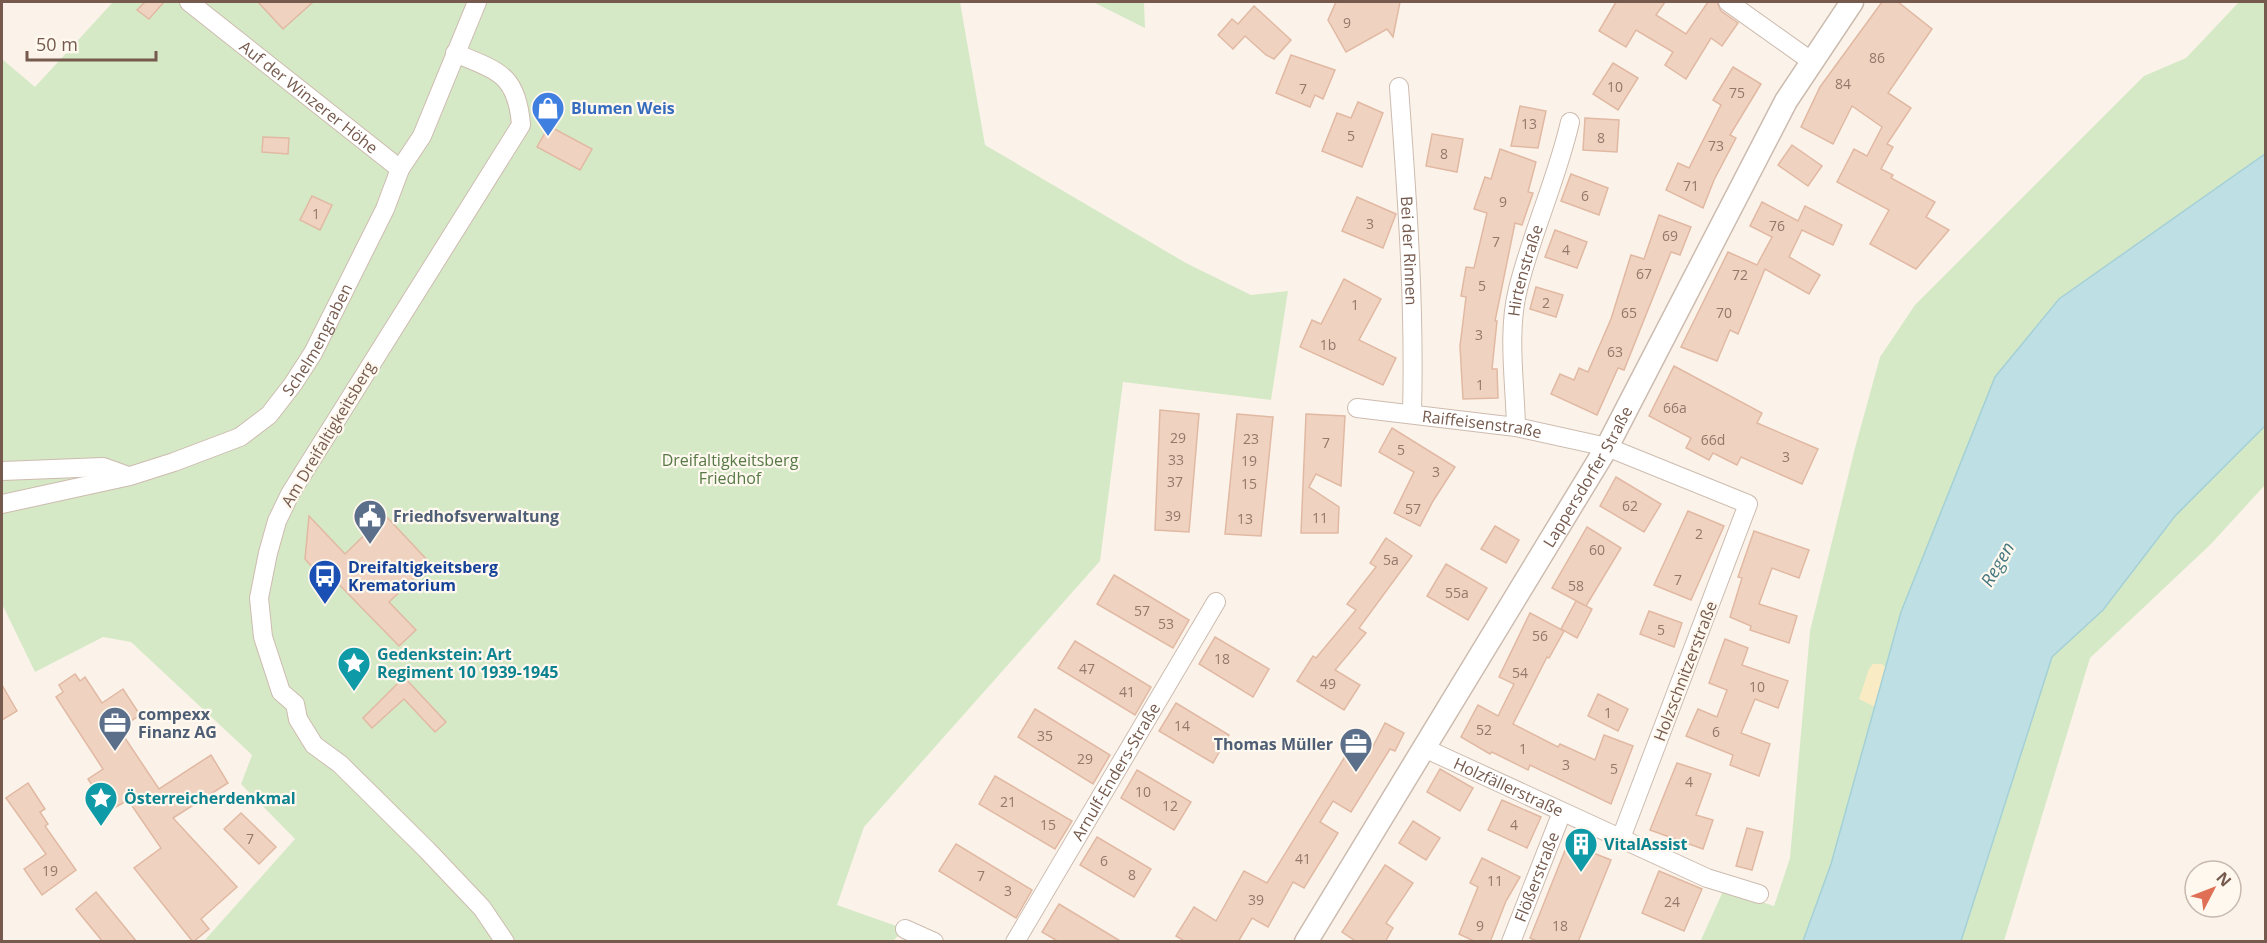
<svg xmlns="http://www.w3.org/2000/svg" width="2267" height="943" font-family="'Open Sans',sans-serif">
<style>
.green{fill:#d6e9c7}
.sand{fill:#f9ecc5}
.water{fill:#bee0e4;stroke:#a4d0d6;stroke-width:1.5}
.building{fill:#f0d2c1;stroke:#e1b9a3;stroke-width:1.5}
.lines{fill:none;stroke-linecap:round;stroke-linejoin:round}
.minor-casing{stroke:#cdbbaf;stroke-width:20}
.tertiary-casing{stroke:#cdbbaf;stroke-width:25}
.minor{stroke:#fff;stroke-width:18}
.tertiary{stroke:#fff;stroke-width:22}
.labels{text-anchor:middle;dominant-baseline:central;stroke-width:4.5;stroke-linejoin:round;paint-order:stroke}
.number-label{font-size:14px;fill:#94786a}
.street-label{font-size:16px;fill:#755a4d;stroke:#fef8ef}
.shop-label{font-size:16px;font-weight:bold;fill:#366cbe;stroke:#fef8ef;text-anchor:start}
.park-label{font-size:16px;fill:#577946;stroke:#fef8ef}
.service-label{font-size:16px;font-weight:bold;fill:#4e5e75;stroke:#fef8ef;text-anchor:start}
.transit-label{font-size:16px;font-weight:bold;fill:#164399;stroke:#fef8ef;text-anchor:start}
.culture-label{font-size:16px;font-weight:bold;fill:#0d838f;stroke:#fef8ef;text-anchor:start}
.water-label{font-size:18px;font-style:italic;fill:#45787f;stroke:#fef8ef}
</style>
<rect width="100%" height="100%" fill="#fbf3e9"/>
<g class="green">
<polygon points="113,2 960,2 985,145 1186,263 1251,295 1288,291 1271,400 1123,382 1100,561 864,827 837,905 905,929 893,941 204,941 295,839 241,784 252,755 131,642 103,637 35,672 2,604 2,59 35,87"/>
<polygon points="1093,2 1144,2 1145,29 1145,28"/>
<polygon points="2239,2 2265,2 2265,154 2059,299 1901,612 1831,864 1803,941 1700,942 1724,889 1774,906 1790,858 1810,631 1855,448 1880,357 1915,305 2144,76 2186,58"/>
<polygon points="2265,426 2265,485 2211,544 2090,658 2004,941 1961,942 2052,657 2103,610 2175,516"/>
</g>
<polygon class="sand" points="1873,664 1882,664 1891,673 1875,707 1859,699 1869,669"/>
<polygon class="water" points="2265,154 2265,426 2175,516 2103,610 2052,657 1961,941 1803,941 1831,864 1901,612 1995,377 2059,299"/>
<g class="building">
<polygon points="145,2 164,2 149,19 137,10"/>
<polygon points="258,2 313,2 283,29"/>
<polygon points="1336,2 1400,2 1393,37 1387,29 1346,52 1328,20"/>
<polygon points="1616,2 1665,2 1656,15 1686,34 1708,2 1717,2 1721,11 1738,23 1722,46 1711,38 1686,79 1665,65 1673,52 1636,30 1626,47 1599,31"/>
<polygon points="1882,2 1898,2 1932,29 1888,93 1911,108 1887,144 1893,147 1881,169 1893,175 1891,178 1935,202 1926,217 1949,230 1916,269 1870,244 1889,210 1837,182 1854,149 1867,156 1882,127 1852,106 1833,144 1801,127 1820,87"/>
<polygon points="1254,6 1291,40 1274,59 1266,55 1245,36 1233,49 1218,35 1232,19 1238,24"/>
<polygon points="1291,55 1335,70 1323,99 1315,95 1310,107 1276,93"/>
<polygon points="1613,63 1638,78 1618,110 1593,94"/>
<polygon points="1733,67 1761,84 1730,135 1736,138 1714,180 1703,208 1666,190 1678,163 1689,168 1721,105 1713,100"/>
<polygon points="1358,102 1383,113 1362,167 1322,151 1337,113 1351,118"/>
<polygon points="1520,106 1546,111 1538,148 1511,146"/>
<polygon points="1585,118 1619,120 1617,152 1583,150"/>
<polygon points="549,126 592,149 580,170 537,147"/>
<polygon points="1432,134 1463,139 1457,172 1426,166"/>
<polygon points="263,137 289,138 288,154 262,152"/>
<polygon points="1792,145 1822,166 1808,186 1778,165"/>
<polygon points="1500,149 1536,162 1528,192 1533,193 1522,225 1515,223 1495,321 1497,321 1492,369 1497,369 1498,398 1463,399 1460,346 1466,297 1461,296 1466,267 1474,268 1487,213 1474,209 1485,177 1491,179"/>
<polygon points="1571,174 1608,188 1599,215 1561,201"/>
<polygon points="312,196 332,205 320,230 300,220"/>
<polygon points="1357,197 1396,214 1383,248 1342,231"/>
<polygon points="1762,202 1798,221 1805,206 1842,225 1833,245 1802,230 1789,257 1820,275 1809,294 1765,269 1738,334 1730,330 1717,361 1681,347 1728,252 1757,265 1772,237 1750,226"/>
<polygon points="1659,215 1691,227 1680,255 1671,252 1624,370 1618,368 1597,415 1551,394 1560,374 1574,380 1579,368 1588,372 1611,319 1631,255 1644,259"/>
<polygon points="1555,230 1587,242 1577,268 1545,257"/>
<polygon points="1344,279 1381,299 1359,340 1396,358 1383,385 1300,347 1312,320 1321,324"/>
<polygon points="1536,287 1563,295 1556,317 1530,309"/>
<polygon points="1674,366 1762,413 1757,423 1818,449 1802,484 1741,457 1737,465 1713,453 1709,460 1686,448 1691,438 1649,416"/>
<polygon points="1160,410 1199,414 1189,532 1155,530"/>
<polygon points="1237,414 1273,417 1261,536 1225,534"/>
<polygon points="1306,414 1345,416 1341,486 1316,474 1309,487 1339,507 1338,533 1301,533"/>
<polygon points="1392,428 1455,467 1433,501 1420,526 1394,513 1414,472 1379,452"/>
<polygon points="1616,477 1661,504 1644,532 1600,506"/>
<polygon points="1688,511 1724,526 1691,600 1654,585"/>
<polygon points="385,515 430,563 389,602 416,630 399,646 319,564 314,569 305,559 309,516 345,554"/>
<polygon points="1495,526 1519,540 1506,563 1481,549"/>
<polygon points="1587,527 1621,548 1586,606 1592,609 1577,638 1561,629 1576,601 1586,606 1552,588"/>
<polygon points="1754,531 1809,550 1799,578 1772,568 1759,604 1797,616 1789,643 1750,630 1751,626 1730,617 1742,578 1738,577"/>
<polygon points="1386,538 1412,556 1359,628 1366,633 1335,670 1360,685 1344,710 1297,681 1313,656 1316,658 1356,610 1347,604 1376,567 1370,563"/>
<polygon points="1446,564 1487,588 1468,620 1427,596"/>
<polygon points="1114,575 1189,620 1173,648 1097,604"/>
<polygon points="1649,611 1682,623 1674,647 1640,634"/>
<polygon points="1530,613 1564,631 1549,658 1547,657 1513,724 1558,747 1560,744 1595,760 1604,735 1633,746 1611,804 1530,765 1528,770 1492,752 1490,754 1461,737 1478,705 1498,716 1514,684 1499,677"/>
<polygon points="1215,637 1269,669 1253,697 1199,664"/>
<polygon points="1725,639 1748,648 1742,665 1788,681 1778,708 1755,699 1741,733 1770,744 1759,776 1730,765 1733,755 1686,736 1698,709 1717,717 1727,690 1709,683"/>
<polygon points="1075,641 1151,687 1135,715 1058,668"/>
<polygon points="75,674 80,681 85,677 102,703 123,689 140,715 119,729 159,789 211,755 228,783 173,818 237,887 201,919 209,929 193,942 134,868 161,848 128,800 109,811 88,779 103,769 56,697 63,692 59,685"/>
<polygon points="404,677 446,722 435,732 404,699 372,728 363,718"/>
<polygon points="2,685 17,711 2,720"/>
<polygon points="1598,694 1628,709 1618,731 1588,716"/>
<polygon points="1176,703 1229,735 1213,763 1159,731"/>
<polygon points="1035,709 1110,755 1093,784 1018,737"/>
<polygon points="1385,723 1404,733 1395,751 1390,749 1351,812 1333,801 1320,822 1338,833 1304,888 1293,882 1268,927 1252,918 1238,942 1186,942 1176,936 1194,907 1216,921 1244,871 1267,883 1349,750 1366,760"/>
<polygon points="1677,763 1711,774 1696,815 1713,820 1703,849 1650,830"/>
<polygon points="1440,769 1473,788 1460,811 1427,792"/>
<polygon points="1137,770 1191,802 1174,830 1121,798"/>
<polygon points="995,776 1072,821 1055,849 979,804"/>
<polygon points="28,783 45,809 40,812 48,824 45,826 76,870 42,895 24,869 46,854 6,798"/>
<polygon points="1502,800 1541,817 1527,848 1488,830"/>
<polygon points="241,813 276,847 259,864 224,829"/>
<polygon points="1413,821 1440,838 1426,860 1399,843"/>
<polygon points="1747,828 1763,832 1752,870 1736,866"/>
<polygon points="1097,837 1151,869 1134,897 1080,865"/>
<polygon points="1568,843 1611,860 1578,942 1539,942 1530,938"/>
<polygon points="956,844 1032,890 1016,918 939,871"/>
<polygon points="1482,858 1520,877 1506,901 1490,942 1476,942 1459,934 1478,887 1470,883"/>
<polygon points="1385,865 1413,883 1386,923 1393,928 1385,942 1357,942 1342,932"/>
<polygon points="1659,871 1702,889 1684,931 1642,913"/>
<polygon points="96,892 137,942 103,942 76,909"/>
<polygon points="1059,904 1122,942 1059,942 1042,932"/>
</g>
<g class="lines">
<defs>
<g id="minor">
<path id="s1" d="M189,2L400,169"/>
<polyline points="1728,2 1811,61"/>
<path d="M455,53C498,71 517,74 521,125L290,494L277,521L268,553L259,598L263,637L281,692L295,704L298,719L314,745L340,764L427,850L482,908L505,942"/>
<path id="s2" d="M1399,87C1407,196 1415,304 1412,413"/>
<path id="s3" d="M1357,408L1516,427L1607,447L1748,504L1621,838"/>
<path id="s4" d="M1516,427C1515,382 1507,332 1518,289C1532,232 1557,179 1570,122"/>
<polyline points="2,471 103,467 128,476"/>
<path id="s5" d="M2,504L130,476L174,462L240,437L269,415L293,384L313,353L385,209L400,169L422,136L477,2"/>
<path id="s6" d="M1424,748L1707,878L1759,894"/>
<polyline points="905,929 934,942"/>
<path id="s7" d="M1015,942L1216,602"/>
<path id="s8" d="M1511,942L1562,812"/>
</g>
<g id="tertiary">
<path id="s9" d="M1306,942L1607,447L1786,101L1852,2"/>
</g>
</defs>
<use href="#minor" class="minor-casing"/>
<use href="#tertiary" class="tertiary-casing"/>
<use href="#minor" class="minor"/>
<use href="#tertiary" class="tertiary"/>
</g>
<defs>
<symbol id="shop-pin" viewBox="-11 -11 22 30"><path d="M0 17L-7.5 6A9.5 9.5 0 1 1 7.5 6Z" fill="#3f7fe0" stroke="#fef8ef"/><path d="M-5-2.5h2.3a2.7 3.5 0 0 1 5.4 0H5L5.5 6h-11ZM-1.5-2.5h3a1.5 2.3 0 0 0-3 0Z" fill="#fff"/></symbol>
<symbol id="civic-pin" viewBox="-11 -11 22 30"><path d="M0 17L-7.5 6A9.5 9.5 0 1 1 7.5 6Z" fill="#5c6f8a" stroke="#fef8ef"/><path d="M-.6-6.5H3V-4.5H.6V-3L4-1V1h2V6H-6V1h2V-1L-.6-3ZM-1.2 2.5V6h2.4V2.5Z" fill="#fff"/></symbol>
<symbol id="bus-pin" viewBox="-11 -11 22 30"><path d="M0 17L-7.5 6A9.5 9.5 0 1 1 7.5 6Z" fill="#1a4fb4" stroke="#fef8ef"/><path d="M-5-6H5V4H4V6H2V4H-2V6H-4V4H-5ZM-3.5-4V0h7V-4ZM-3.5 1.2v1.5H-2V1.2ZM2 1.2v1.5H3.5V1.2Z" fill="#fff"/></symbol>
<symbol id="sight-pin" viewBox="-11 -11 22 30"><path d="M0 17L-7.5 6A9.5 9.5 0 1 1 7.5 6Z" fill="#0f9aa8" stroke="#fef8ef"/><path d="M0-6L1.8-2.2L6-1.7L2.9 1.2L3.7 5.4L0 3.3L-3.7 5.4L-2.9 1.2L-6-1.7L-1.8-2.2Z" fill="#fff"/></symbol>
<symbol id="office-pin" viewBox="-11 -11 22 30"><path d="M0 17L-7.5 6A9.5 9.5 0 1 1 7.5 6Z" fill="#5c6f8a" stroke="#fef8ef"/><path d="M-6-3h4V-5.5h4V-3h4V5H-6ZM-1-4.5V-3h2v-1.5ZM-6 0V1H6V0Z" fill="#fff"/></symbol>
<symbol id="building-pin" viewBox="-11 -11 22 30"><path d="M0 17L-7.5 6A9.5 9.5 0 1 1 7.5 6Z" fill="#0f9aa8" stroke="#fef8ef"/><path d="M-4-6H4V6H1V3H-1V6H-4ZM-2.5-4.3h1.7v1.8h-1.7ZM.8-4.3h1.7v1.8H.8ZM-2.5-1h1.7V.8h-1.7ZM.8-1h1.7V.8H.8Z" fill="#fff"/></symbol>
</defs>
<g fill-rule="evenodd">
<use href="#shop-pin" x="529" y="89" width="38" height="52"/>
<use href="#civic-pin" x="351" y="497" width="38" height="52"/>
<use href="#bus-pin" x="306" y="557" width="38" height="52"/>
<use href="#sight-pin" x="335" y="644" width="38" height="52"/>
<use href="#office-pin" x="96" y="704" width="38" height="52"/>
<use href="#office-pin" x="1337" y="725" width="38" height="52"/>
<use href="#sight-pin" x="82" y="779" width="38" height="52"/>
<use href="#building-pin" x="1562" y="825" width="38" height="52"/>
</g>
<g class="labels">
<g class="number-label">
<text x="1347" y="22">9</text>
<text x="1877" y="57">86</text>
<text x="1843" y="83">84</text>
<text x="1615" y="86">10</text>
<text x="1303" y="88">7</text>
<text x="1737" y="92">75</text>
<text x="1529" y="123">13</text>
<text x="1351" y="135">5</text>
<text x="1601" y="137">8</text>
<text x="1716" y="145">73</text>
<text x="1444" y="153">8</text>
<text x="1691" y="185">71</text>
<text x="1585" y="195">6</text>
<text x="1503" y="201">9</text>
<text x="316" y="213">1</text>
<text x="1370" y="223">3</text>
<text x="1777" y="225">76</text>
<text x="1670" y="235">69</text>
<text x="1496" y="241">7</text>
<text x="1566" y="249">4</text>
<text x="1644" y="273">67</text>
<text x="1740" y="274">72</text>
<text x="1482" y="285">5</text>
<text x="1546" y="302">2</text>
<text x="1355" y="304">1</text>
<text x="1629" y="312">65</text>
<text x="1724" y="312">70</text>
<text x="1479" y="334">3</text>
<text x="1328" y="344">1b</text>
<text x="1615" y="351">63</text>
<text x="1480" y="384">1</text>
<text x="1675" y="407">66a</text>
<text x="1178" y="437">29</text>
<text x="1251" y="438">23</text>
<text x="1713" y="439">66d</text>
<text x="1326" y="442">7</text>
<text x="1401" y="449">5</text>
<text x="1786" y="456">3</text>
<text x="1176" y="459">33</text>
<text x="1249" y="460">19</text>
<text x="1436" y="471">3</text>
<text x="1175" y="481">37</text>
<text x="1249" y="483">15</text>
<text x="1630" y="505">62</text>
<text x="1413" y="508">57</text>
<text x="1173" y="515">39</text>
<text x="1320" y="517">11</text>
<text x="1245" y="518">13</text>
<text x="1699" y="533">2</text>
<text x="1597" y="549">60</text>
<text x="1391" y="559">5a</text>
<text x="1678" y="579">7</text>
<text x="1576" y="585">58</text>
<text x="1457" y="592">55a</text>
<text x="1142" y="610">57</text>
<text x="1166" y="623">53</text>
<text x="1661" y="629">5</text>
<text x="1540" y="635">56</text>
<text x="1222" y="658">18</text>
<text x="1087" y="668">47</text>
<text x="1520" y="672">54</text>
<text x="1328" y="683">49</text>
<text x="1757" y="686">10</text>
<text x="1127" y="691">41</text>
<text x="1608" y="712">1</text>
<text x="1182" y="725">14</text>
<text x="1484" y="729">52</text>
<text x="1716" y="731">6</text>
<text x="1045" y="735">35</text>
<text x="1523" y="748">1</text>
<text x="1085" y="758">29</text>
<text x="1566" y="764">3</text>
<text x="1614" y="768">5</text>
<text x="1689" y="781">4</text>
<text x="1143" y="791">10</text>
<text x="1008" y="801">21</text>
<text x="1170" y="805">12</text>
<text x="1048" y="824">15</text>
<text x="1514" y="824">4</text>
<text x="250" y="838">7</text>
<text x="1303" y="858">41</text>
<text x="1104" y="860">6</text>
<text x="50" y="870">19</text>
<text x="1132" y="874">8</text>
<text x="981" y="875">7</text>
<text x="1495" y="880">11</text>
<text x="1008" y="890">3</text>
<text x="1256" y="899">39</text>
<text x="1672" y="901">24</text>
<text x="1480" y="925">9</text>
<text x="1560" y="925">18</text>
</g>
<g class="street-label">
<text stroke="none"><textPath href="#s1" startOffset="153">Auf der Winzerer Höhe</textPath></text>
<text stroke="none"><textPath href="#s2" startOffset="164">Bei der Rinnen</textPath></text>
<text stroke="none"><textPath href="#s4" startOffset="158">Hirtenstraße</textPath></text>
<text stroke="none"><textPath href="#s5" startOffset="374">Schelmengraben</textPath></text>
<text stroke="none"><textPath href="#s3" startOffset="126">Raiffeisenstraße</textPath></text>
<text transform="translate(328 434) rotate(-59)">Am Dreifaltigkeitsberg</text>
<text stroke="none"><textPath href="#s9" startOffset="544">Lappersdorfer Straße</textPath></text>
<text transform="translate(1685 671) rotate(-69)">Holzschnitzerstraße</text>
<text stroke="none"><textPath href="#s7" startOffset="198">Arnulf-Enders-Straße</textPath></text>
<text stroke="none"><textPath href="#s6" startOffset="93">Holzfällerstraße</textPath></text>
<text stroke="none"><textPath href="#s8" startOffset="70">Flößerstraße</textPath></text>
</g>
<g class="shop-label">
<text x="571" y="108">Blumen Weis</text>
</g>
<g class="park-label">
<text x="730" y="460">Dreifaltigkeitsberg<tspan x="730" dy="18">Friedhof</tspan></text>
</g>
<g class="service-label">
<text x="393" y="516">Friedhofsverwaltung</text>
<text x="138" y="714">compexx<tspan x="138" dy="18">Finanz AG</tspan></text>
<text x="1333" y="744" text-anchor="end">Thomas Müller</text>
</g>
<g class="transit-label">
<text x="348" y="567">Dreifaltigkeitsberg<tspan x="348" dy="18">Krematorium</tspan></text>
</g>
<g class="culture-label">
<text x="377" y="654">Gedenkstein: Art<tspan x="377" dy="18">Regiment 10 1939-1945</tspan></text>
<text x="124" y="798">Österreicherdenkmal</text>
<text x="1604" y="844">VitalAssist</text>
</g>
<g class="water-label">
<text transform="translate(1997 564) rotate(-60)">Regen</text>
</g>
</g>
<rect width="2267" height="943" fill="none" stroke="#755a4d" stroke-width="6"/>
<g transform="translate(2213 889) rotate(48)"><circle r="28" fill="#fef8ef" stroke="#c7b9ae" stroke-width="1.5"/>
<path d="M0-4.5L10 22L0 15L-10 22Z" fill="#df6f55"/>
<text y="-9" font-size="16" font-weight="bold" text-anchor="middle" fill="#755a4d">N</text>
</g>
<path d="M27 51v9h129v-9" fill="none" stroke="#755a4d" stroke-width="3"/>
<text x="36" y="51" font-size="18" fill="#755a4d" stroke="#fef8ef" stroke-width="4.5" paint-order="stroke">50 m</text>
</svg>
